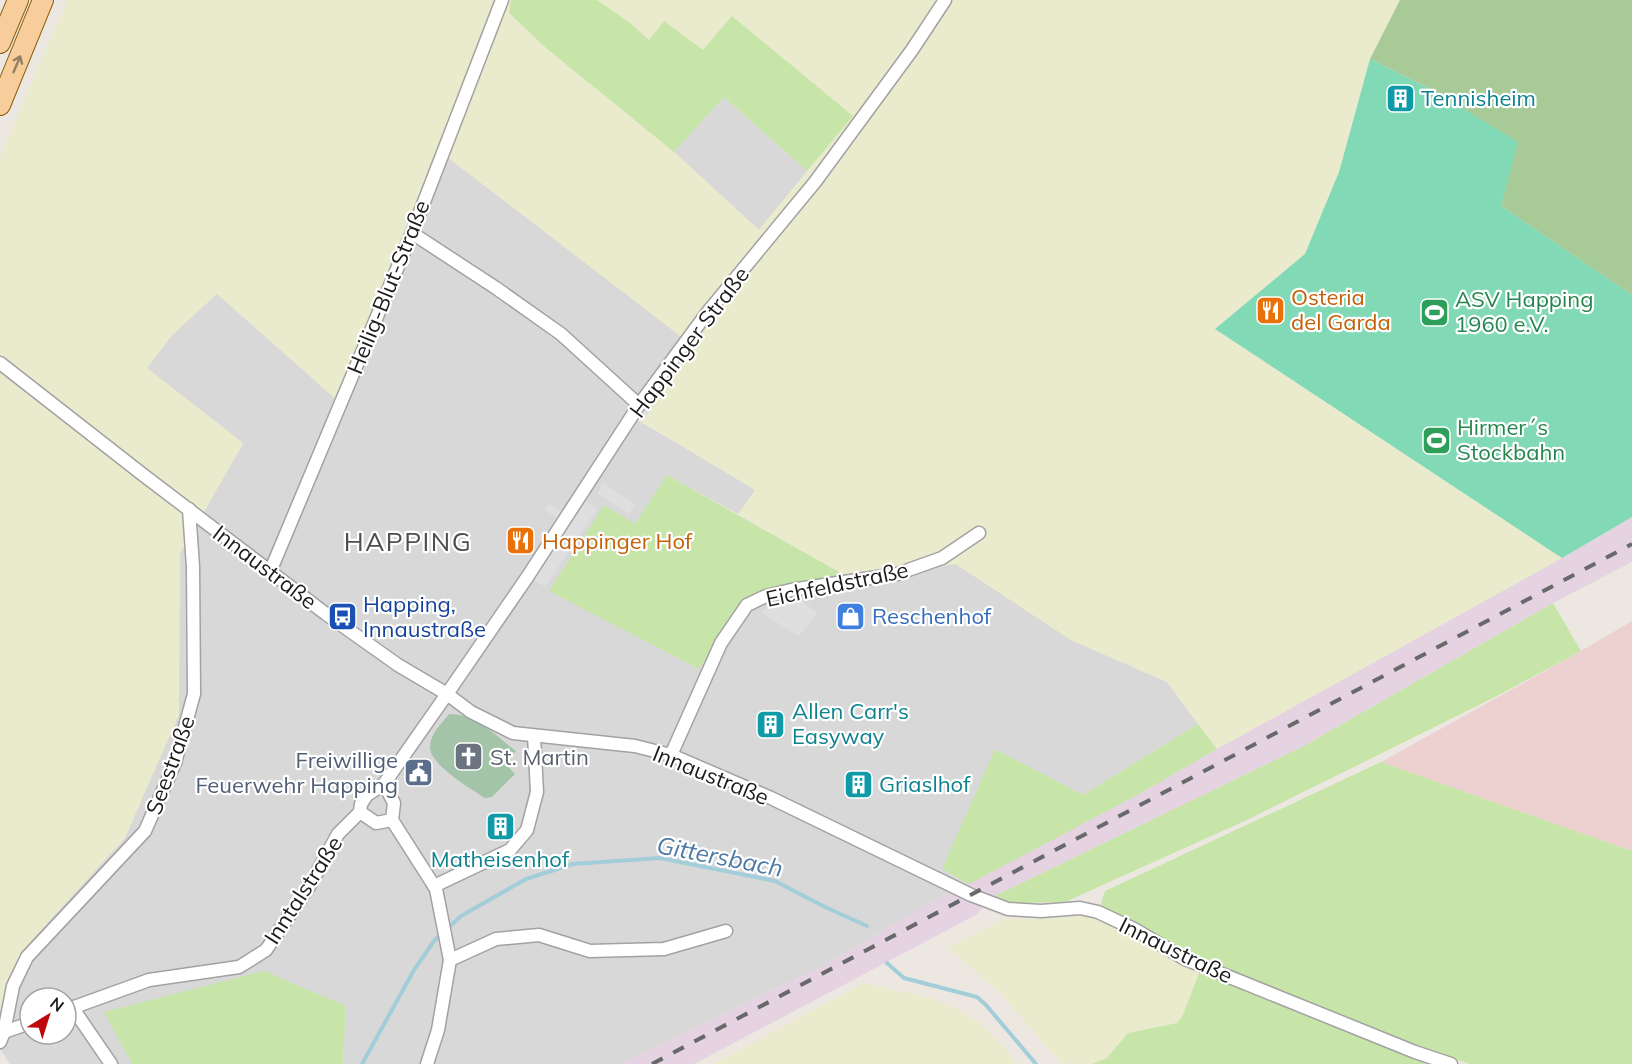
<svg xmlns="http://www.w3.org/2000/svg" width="1632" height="1064" font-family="Mulish,sans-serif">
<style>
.residential{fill:#d9d8d8;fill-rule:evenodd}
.commercial{fill:#edd1d0}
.industrial{fill:#e5d3e2}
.farmland{fill:#e9ebcc}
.grass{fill:#c7e5a8}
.forest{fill:#a7ca97}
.cemetery{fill:#a3c4a8}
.pitch{fill:#81d9b6}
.parking{fill:#dfdfdf}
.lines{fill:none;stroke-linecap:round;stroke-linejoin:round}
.stream{stroke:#a2cdd9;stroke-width:4}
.street-casing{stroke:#a2a2a2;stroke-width:15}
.primary-casing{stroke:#8c5e06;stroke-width:22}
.street{stroke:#fff;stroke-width:12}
.primary{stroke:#f7ce9b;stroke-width:20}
.rail{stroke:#696969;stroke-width:4;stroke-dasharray:12 12;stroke-linecap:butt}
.oneway{stroke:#947d61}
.labels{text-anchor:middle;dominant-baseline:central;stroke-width:4.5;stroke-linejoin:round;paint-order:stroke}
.culture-label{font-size:22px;fill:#0d838f;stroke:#fff;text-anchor:start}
.street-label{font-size:22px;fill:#1b1b1b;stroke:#fff}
.food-label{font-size:22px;fill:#c56008;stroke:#fff;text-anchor:start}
.leisure-label{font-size:22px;fill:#27864d;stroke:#fff;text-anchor:start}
.transit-label{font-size:22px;fill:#164399;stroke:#fff;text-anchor:start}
.shop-label{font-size:22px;fill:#366cbe;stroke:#fff;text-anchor:start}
.worship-label{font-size:22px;fill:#5b616d;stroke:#fff;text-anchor:start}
.service-label{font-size:22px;fill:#4e5e75;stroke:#fff;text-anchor:end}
.water-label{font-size:24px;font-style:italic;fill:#4d7aa5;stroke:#fff}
.quarter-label{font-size:26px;letter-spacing:1.5px;fill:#4e4e4e;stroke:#fff}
</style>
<rect width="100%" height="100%" fill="#ece8e1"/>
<g class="residential">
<polygon points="724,97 807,171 759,230 674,152"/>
<path d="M447,156L683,338L634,418L756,490L738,514L667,475L743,603L848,577L956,564L1071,640L1167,682L1198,724L1083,795L942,869L969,884L944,895L821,967L620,1064H343L346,1007L105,1012L132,1064H10L0,1049V1011L10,974L30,942L125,838L178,715L180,553L243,444L147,368L172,335L217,293L337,400ZM434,733L506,763L515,773ZM30,998H66V1034H30Z"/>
</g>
<polygon class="commercial" points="1632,621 1632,851 1381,762 1581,651"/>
<polygon class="industrial" points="1632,517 1632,562 1553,603 1304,746 993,897 976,915 694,1064 620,1064 821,967 944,895 1141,793 1217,749 1562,558"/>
<g class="farmland">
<polygon points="67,0 511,0 509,14 546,48 674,152 759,230 853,116 732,16 703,50 664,22 649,40 630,23 597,0 1400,0 1370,59 1339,172 1305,254 1215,329 1562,558 1217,749 1167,682 1071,640 956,564 848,577 738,514 755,490 634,417 683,338 447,157 337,400 217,294 172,335 147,368 243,443 180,553 179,715 125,837 30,942 10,974 0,1011 0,157"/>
<polygon points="1070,914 1092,916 1109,921 1200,971 1182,1017 1177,1023 1128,1033 1107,1058 1092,1064 1061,1063 998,991 948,947 1006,919 1033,919"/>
<polygon points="864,983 930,998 960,1010 980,1023 1006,1050 1016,1064 713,1064"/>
</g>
<g class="grass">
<polygon points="511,0 597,0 630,23 649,40 664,21 703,50 732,16 853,116 807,171 724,97 674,152 546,48 509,13"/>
<polygon points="667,475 848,577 743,603 699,669 549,591 604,505 635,524"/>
<polygon points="1553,603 1581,651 1495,697 1249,819 1065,902 1012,903 993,897 1304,746"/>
<polygon points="1198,724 1217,749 1141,793 969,884 942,869 995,749 1083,795"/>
<polygon points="1381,762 1632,851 1632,1064 1470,1064 1434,1052 1228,972 1161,939 1103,908 1101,904 1105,891"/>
<polygon points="264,971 346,1006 343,1064 132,1064 104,1012"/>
<polygon points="1200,971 1297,1012 1434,1064 1061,1064 1092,1064 1107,1058 1128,1033 1177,1023 1182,1017"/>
</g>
<polygon class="forest" points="1400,0 1632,0 1632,295 1501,206 1517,142 1434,91 1370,59"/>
<path class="cemetery" d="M449,714C476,714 495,735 516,751L506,763L515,774L492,797L485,798C471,789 429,764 430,747C430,734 442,723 449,714Z"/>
<polygon class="pitch" points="1370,59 1434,91 1518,142 1501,206 1632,295 1632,517 1562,558 1215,329 1305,254 1339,172"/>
<g class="parking">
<polygon points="684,343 691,348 644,420 634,413"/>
<polygon points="603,483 635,504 629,514 597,493"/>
<polygon points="580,497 597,509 545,587 528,576 563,522 545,510 549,504 568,515"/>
<polygon points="801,600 817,613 799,636 760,612 782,602"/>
</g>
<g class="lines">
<g class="stream">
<polyline points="447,929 461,916 526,879 573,864 660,858 775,881 825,907 867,926"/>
<polyline points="887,963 904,978 977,997 986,1005 1036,1064"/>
<polyline points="362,1064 414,970 434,941 441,934"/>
</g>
<defs>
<g id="street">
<polyline points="412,233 496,288 561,334 639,405"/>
<polyline points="0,363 142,474 326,614 398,665 447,694 471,712 513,733 635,746 671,755 771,798 971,895 1008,909 1041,911 1080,908 1098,912 1134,929 1185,959 1415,1052 1451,1064"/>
<polyline points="270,572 412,233 502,0"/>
<polyline points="671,755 721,643 747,605 766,596 791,590 897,574 942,558 979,533"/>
<polyline points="360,812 376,823 392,820 394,803 384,784"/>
<polyline points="392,820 436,889 450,960 438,1030 427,1064"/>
<polyline points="434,886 510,850 527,830 537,792 534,736"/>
<polyline points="450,960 496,939 539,935 590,951 664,949 726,931"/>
<polyline points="72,1007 111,1064"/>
<polyline points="66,1010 149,980 239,967 266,950 310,885 338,834 360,812 361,804 367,795 384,784 447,694 528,576 639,405 707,313 815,182 912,50 945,0"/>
<polyline points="4,1032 30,1023"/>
<polyline points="0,1042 4,1032 13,986 27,957 145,831 175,763 194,694 193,567 189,509"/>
</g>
<g id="primary">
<polyline points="0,43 18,0"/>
<polyline points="0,105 43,0"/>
</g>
</defs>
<use href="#street" class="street-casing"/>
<use href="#primary" class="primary-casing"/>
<use href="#street" class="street"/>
<use href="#primary" class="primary"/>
<polyline class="rail" points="652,1064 1632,544"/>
</g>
<defs><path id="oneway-shaft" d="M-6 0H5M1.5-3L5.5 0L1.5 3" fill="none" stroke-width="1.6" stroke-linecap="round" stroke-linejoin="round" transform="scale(1.5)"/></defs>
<use class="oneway" href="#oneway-shaft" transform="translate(17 64) rotate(-67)"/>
<defs>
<symbol id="building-square" viewBox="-11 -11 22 22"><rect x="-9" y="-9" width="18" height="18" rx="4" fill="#0f9aa8" stroke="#fff"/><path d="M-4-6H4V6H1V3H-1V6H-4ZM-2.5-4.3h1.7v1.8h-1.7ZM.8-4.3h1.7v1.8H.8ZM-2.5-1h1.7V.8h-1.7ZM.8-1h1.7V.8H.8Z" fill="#fff"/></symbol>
<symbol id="restaurant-square" viewBox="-11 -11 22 22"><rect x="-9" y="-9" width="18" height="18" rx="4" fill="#e8710a" stroke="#fff"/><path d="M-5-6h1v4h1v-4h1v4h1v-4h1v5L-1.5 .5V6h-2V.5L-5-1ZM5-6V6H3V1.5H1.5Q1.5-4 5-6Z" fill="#fff"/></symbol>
<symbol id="stadium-square" viewBox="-11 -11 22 22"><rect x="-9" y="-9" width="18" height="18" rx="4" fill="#2e9e5b" stroke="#fff"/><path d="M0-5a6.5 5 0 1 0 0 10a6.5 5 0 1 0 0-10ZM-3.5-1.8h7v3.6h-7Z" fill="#fff"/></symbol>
<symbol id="shop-square" viewBox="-11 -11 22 22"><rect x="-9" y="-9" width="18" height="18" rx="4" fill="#3f7fe0" stroke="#fff"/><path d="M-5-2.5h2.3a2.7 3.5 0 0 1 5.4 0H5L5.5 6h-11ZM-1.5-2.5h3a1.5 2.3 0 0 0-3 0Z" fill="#fff"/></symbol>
<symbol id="bus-square" viewBox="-11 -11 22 22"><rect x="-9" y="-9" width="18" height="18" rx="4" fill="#1a4fb4" stroke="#fff"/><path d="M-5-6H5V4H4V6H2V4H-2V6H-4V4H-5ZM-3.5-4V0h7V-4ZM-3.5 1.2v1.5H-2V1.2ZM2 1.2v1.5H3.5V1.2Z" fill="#fff"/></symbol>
<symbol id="church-square" viewBox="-11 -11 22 22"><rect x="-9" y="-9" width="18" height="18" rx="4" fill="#6b7280" stroke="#fff"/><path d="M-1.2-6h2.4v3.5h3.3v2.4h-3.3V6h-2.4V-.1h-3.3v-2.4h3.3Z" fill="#fff"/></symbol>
<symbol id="civic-square" viewBox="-11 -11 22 22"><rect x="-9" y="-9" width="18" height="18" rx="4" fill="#5c6f8a" stroke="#fff"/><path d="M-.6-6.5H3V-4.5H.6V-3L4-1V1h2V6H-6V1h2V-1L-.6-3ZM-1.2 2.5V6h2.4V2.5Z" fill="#fff"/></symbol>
</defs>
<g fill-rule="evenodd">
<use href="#building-square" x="1384" y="82" width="33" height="33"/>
<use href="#restaurant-square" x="1254" y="294" width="33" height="33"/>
<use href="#stadium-square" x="1418" y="296" width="33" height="33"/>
<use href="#stadium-square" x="1420" y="424" width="33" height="33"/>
<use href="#restaurant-square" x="504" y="524" width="33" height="33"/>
<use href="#shop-square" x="834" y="600" width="33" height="33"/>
<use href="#bus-square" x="326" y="600" width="33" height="33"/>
<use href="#building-square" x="754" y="708" width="33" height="33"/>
<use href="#church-square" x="452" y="740" width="33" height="33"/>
<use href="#civic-square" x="402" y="756" width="33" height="33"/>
<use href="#building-square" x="842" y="768" width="33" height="33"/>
<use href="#building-square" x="484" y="810" width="33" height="33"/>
</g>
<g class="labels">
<g class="culture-label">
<text x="1421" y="98">Tennisheim</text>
<text x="792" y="711">Allen Carr's<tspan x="792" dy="25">Easyway</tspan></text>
<text x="879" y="784">Griaslhof</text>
<text x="500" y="859" text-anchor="middle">Matheisenhof</text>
</g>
<g class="street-label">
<text transform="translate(388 287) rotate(-68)">Heilig-Blut-Straße</text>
<text transform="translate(689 342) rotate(-53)">Happinger Straße</text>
<text transform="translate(265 567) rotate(37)">Innaustraße</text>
<text transform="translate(837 584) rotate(-12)">Eichfeldstraße</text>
<text transform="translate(170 765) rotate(-70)">Seestraße</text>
<text transform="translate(711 775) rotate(22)">Innaustraße</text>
<text transform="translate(303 890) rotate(-57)">Inntalstraße</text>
<text transform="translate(1176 950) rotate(26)">Innaustraße</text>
</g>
<g class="food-label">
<text x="1291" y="297">Osteria<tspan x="1291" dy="25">del Garda</tspan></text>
<text x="542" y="541">Happinger Hof</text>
</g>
<g class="leisure-label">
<text x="1455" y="299">ASV Happing<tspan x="1455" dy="25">1960 e.V.</tspan></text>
<text x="1457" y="427">Hirmer´s<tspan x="1457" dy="25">Stockbahn</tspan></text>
</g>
<g class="transit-label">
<text x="363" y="604">Happing,<tspan x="363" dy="25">Innaustraße</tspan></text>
</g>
<g class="shop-label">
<text x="872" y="616">Reschenhof</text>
</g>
<g class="worship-label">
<text x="490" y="757">St. Martin</text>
</g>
<g class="service-label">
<text x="398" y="760">Freiwillige<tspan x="398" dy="25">Feuerwehr Happing</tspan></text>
</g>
<g class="water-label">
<text transform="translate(720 856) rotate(11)">Gittersbach</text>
</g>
<g class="quarter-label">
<text x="408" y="541">HAPPING</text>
</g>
</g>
<g transform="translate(48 1016) rotate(38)"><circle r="28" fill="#ffffff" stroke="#a4a4a4" stroke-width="1.5"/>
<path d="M0-4.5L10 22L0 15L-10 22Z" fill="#bd090b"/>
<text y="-9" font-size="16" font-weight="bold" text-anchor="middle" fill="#1b1b1b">N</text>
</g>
</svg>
